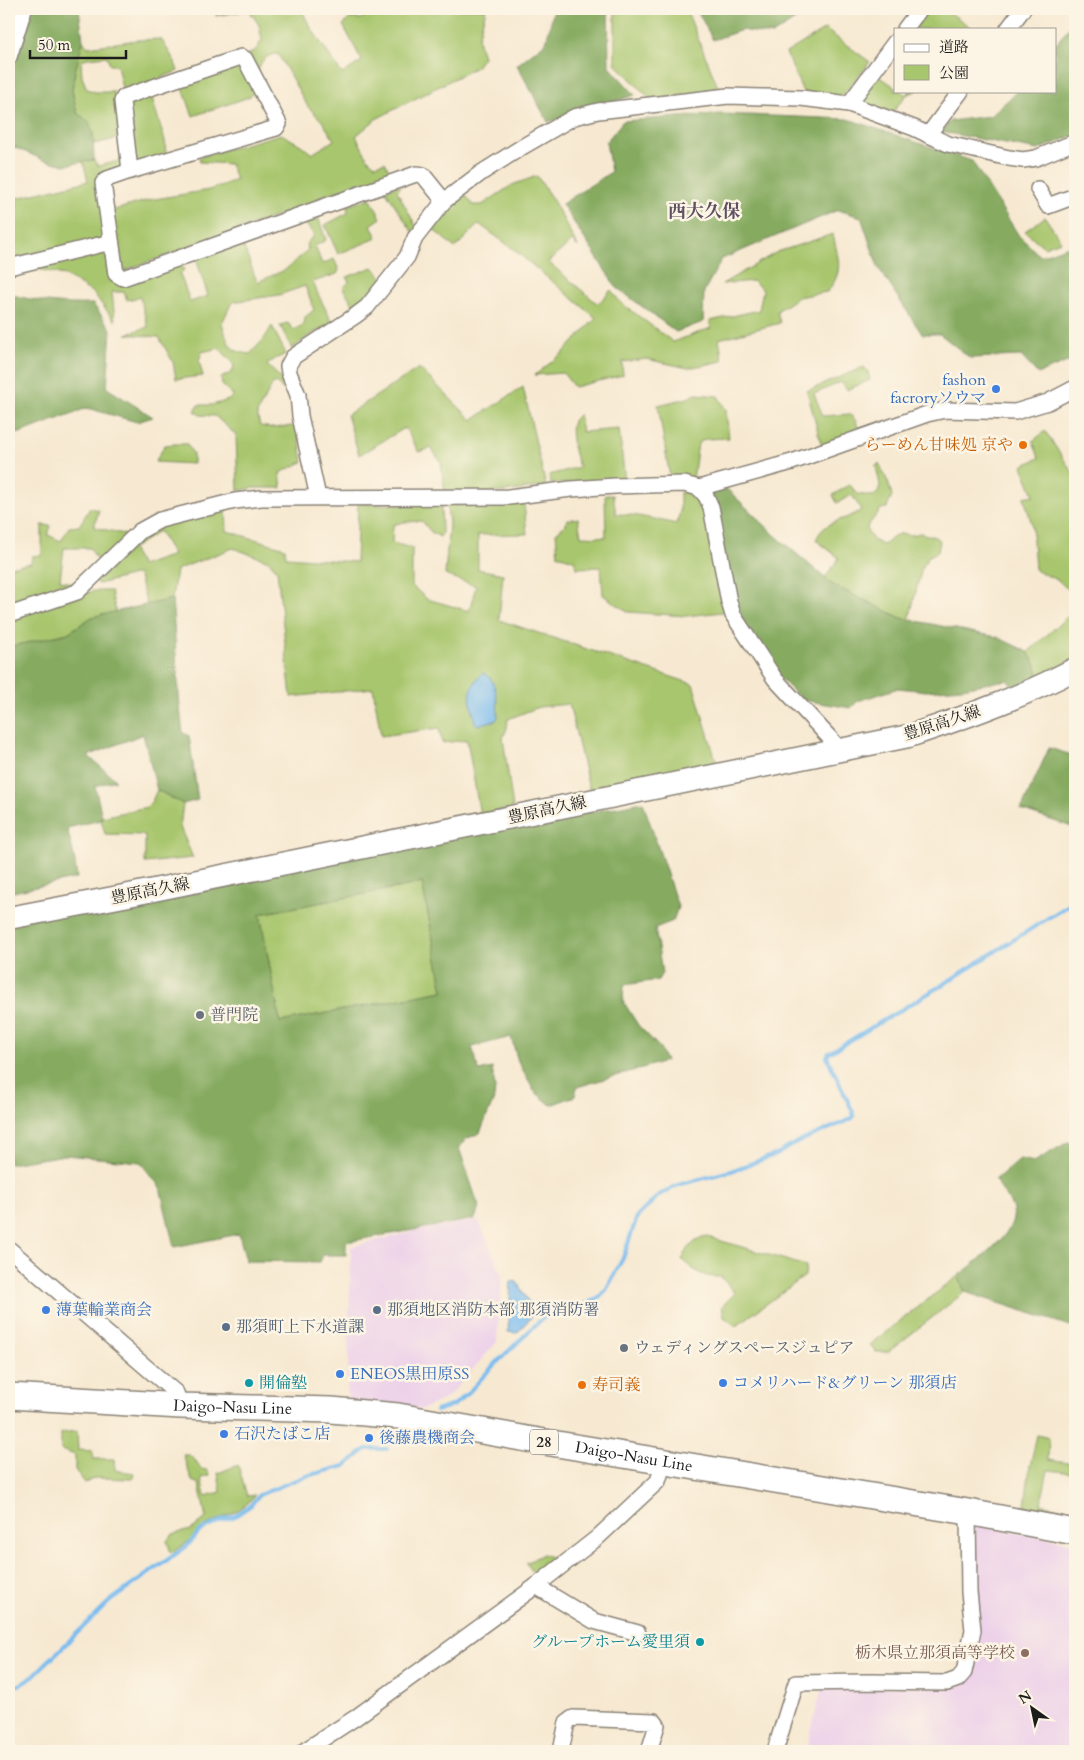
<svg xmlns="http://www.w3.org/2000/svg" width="1084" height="1760" font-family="Cardo,'Noto Serif JP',serif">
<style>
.built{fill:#edd1e9}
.green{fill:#a8c66d;stroke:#627144;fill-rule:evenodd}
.forest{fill:#86ab60;stroke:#51643e;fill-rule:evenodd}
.water{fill:#79bcef;stroke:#4a6c86}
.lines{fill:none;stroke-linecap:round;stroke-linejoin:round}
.stream{stroke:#79bcef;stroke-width:4}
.minor-casing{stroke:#8a8276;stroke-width:18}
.secondary-casing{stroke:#8a8276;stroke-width:25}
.primary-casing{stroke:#8a8276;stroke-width:28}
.minor{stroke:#fff;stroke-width:15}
.secondary{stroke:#fff;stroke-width:22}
.primary{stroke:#fff;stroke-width:25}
.shop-dot{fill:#3f7fe0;stroke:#fcf5e5;stroke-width:2}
.food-dot{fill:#e8710a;stroke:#fcf5e5;stroke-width:2}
.worship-dot{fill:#6b7280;stroke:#fcf5e5;stroke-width:2}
.service-dot{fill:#5c6f8a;stroke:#fcf5e5;stroke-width:2}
.culture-dot{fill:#0f9aa8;stroke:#fcf5e5;stroke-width:2}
.education-dot{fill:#8d6e63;stroke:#fcf5e5;stroke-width:2}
.labels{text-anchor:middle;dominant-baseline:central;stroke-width:5;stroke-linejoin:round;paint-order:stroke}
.shield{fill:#fcf5e5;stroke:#5f5d58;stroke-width:1}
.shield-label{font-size:15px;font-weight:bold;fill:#1c1c1c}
.shop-label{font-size:16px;fill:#366cbe;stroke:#fcf5e5;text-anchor:start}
.food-label{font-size:16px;fill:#c56008;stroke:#fcf5e5;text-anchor:end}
.street-label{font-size:16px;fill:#1c1c1c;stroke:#fcf5e5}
.worship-label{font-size:16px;fill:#5b616d;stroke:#fcf5e5;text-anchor:start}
.service-label{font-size:16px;fill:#4e5e75;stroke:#fcf5e5;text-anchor:start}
.culture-label{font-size:16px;fill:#0d838f;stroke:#fcf5e5;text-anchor:start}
.education-label{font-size:16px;fill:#785e54;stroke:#fcf5e5;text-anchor:end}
.neighbourhood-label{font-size:18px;font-weight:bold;fill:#5e5062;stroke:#fcf5e5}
</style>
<rect width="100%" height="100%" fill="#fcf5e5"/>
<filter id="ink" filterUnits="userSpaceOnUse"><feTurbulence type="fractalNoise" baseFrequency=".02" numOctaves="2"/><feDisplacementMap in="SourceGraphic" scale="10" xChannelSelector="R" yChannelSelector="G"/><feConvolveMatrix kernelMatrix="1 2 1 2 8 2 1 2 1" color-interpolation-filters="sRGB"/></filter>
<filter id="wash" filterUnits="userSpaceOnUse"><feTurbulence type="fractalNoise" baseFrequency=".0096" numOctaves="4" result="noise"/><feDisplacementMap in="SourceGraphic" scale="20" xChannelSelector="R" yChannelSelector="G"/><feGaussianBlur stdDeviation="1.12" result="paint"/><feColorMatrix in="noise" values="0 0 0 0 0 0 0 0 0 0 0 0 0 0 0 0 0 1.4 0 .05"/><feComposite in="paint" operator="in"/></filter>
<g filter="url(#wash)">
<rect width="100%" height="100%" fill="#f7e9d1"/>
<g class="built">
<polygon points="478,1220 502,1275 497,1342 447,1398 423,1409 347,1403 351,1247 415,1231"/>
<polygon points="976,1525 1075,1543 1075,1751 806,1751 822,1687 961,1686 968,1674 975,1593"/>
</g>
<g class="green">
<path d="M216,9H301L311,28L342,74L362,61L343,25L350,18L360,19L379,9H486L478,39L483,57L476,67L376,119L356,136L368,159L375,165L385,162L392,175L123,271L119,266L111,211L149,200L209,190L236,180L230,164L200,162L199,157L281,134L301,145L312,154L334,140L322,121L308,107L278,54C257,55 258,73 256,90L249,97L193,116L181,83L229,65L256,50L262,40L259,25L249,10L216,16Z"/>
<polygon points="634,9 686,9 720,92 650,99 615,63 615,11"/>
<polygon points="927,9 945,9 973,29 913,29"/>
<polygon points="825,29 870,62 841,97 803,92 786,53"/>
<polygon points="161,39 174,60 178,71 123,93 117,65 110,65 107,56 87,58 81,61 82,77 87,89 95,92 114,92 120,135 115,139 94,144 93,133 89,122 77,113 72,90 75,71 83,41 88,47 137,40"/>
<polygon points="879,76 895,87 895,91 901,91 906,95 909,91 916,91 906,95 890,116 858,103"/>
<polygon points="151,95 165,141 166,155 141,162 134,159 127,106 131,102"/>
<polygon points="94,160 98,166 123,160 123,168 101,176 104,235 100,241 9,261 9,200 88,181 83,161"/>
<path d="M537,176L554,202L578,247L572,241L548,262L598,304L611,290L620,302L673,342L711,328L710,321L759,310L763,290L753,281L722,284L777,252L833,234C838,260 845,270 827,292L798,297L777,311L780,323L719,339L723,361L688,368L646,359L622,362L623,375L574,387L563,373L535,375L564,352L596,318L512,248L479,224L455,248L428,225L464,193L473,205H482L512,185Z"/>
<polygon points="399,185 401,187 397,191 417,228 413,233 385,190"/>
<polygon points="370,198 381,218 371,225 377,238 338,254 325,225 348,213 347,206"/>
<path d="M317,214L326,240L315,246L322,264L334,259L339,270L337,274L313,282C318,297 327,309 332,324L308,336L292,349L280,325L288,323L294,330L304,324L305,317L314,310L305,286L279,295L232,302L222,323C228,342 228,352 250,354L264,339L272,326L286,354L275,359L267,365L286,383L287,392L274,382L257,413L260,426L273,428L292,426L298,430L303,462L280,473L282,488H252L238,491L236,435L215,416L200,415L195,411L198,405H212L229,400L233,395L222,385L221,378L232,372L234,366L231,361L219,348L202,352L199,361L203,376L176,379L173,362L159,337L126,334L148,327L140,297L127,300L124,292H112L115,321L93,293L64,275L33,268L101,252L107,257L109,275L180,261L184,270L180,274L190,302L208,296L195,255L241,239L257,282L285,270L308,250L306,244L314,235L302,219Z"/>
<polygon points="1045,217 1061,241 1044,247 1025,231"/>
<polygon points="373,267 383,278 357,308 347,316 345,313 353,304 343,288 349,282 347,277"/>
<polygon points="864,367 868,372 870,380 847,390 841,382 814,394 823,416 850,414 856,421 860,434 822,447 807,391"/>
<polygon points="419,368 472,420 523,387 546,486 504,492 445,493 441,462 431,448 419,452 405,428 359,455 347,415"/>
<polygon points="696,394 718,396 726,410 729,438 706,439 698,443 693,479 670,478 658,405 688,398"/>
<path d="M579,414L582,432L619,429L625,481L551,484L549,475L579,467C575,456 568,432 573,421C573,420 578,415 579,414Z"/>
<polygon points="1045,431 1075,476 1075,597 1059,581 1035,570 1032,525 1024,497 1034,495 1022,466 1039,458 1033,441"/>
<polygon points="175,444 187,444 193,454 193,464 155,462 165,445"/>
<path d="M879,463L888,482L892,495L887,508L881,509L867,527C868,536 874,542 883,545L898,534H903L913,535L920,533L935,537L940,541L938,552L929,556L922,567L909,620L901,618L833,585L825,578L839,558L816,540C824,519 845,522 861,510L852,495L837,503L833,495L849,485L851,486L857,494L873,496L878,493L880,485L876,466Z"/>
<path d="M680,492C692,493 697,494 703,506L723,612L686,616L628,612L603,595L601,567L577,568L574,560L558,555L556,533L564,526L567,520L578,518L581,536L606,537L605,495H613L616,514C635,514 658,520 677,524L680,511Z"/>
<path d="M358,504L441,505L442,533L440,537L431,532L422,521L404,522L393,525L392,543L412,548V586L427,599L469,611L476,586L445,575L449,524L447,505L524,504L527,534L478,535V569L503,574L499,620L693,684L718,767L590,793L569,704L539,707L508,719L507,728L503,738L513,808L480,815L467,740L442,743L439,728L381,736L373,688L291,697L277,570L269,561L233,548L176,570L172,599L147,605L138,574L98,584L96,581L152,529L226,509L227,531L285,548L286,557L356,562ZM159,531L173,555L141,566L132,549Z"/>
<polygon points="90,508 99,510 94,527 124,534 127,537 99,563 90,548 64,548 60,580 75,584 80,574 87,576 75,588 9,609 9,567 31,563 32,556 42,555 42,525 51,526 48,535 61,541 69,527 79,526"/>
<path d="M93,591H111L116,613L92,617L68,633L9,647C9,634 11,623 20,615Z"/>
<polygon points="1075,610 1075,658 1039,678 1035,664 1028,652"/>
<polygon points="157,790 183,804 180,827 193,858 145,863 145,835 105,834 101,820 102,817 147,807 152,801"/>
<polygon points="422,883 443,991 280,1022 260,914"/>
<path d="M708,1237L806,1266L805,1276L736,1326L724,1317L722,1306L735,1293L721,1277C700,1277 697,1272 682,1260C687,1248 695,1238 708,1237Z"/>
<polygon points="958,1276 965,1292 888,1352 876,1352 869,1345"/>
<polygon points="77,1431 78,1450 92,1451 93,1459 114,1459 115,1470 134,1473 133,1479 95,1478 85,1483 75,1470 75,1455 61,1450 61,1433"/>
<polygon points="1037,1435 1049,1438 1048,1460 1074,1464 1072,1473 1048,1470 1041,1504 1073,1511 1069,1523 1024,1514 1030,1466"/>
<path d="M183,1455H189L196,1461L201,1469L207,1470L210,1475L201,1478L205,1496L221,1492L218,1473L238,1465L247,1496L255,1495C238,1516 223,1515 202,1528C198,1530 197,1534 194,1537C187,1543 179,1548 171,1553L167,1541L173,1534L191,1530L206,1518L199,1484L192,1481Z"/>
<polygon points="543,1554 553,1558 557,1564 537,1577 526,1563"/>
</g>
<g class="forest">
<polygon points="30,9 79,9 83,41 75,71 72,90 77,113 89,122 93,133 94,160 65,165 44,160 9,145 9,76"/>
<polygon points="554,9 608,9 609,66 635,95 548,122 517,65 546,42"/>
<polygon points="709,9 812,9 772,35 742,30 713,40 698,12"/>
<polygon points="1075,20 1075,135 1038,150 942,132 950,121 990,116 1018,91 1055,91 1055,45"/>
<polygon points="721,114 848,119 972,161 1019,236 1040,256 1075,244 1075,363 1067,362 1038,374 1021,356 970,358 940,334 922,334 878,267 861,217 838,210 722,259 704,291 703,322 676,332 616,287 562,204 611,172 606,142 623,121"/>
<path d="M9,294C37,302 64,305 93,304L111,329L107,388L153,417L137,422L87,408L9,437Z"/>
<polygon points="726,488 776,536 833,585 901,618 997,637 1028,652 1035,664 1039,678 1015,689 1007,680 962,688 926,691 898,688 858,701 851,708 802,700 778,676 737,613 711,490"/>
<path d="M172,599C176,644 177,689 183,733L189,736L198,800L183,804L157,790L143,734L88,756L116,780L95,786L102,817L101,820L67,828L74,856L77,878L9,893V647L68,633L92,617Z"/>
<polygon points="1049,748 1075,756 1075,828 1021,810"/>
<path d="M643,802L678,907L673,921L655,928L662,973L658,980L624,985L623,1001L638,1025L659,1047L666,1061L577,1087L575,1096L551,1105L534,1091L518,1061L511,1037L472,1047L479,1071L492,1068L495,1088L494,1099L480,1133L466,1139L459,1148L479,1207L475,1219L346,1242V1255H323L320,1262L246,1261L239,1234L174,1247L160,1187L140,1162L65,1155L9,1164V923ZM422,883L443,991L280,1022L260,914Z"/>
<path d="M1068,1142L1075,1144V1325L1070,1326L965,1292L958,1276C973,1264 1019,1233 1013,1210C1011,1202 1000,1188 995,1180L1020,1159L1034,1162Z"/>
</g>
<g class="water">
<path d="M483,673C498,678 497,704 498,717L496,720L478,725L475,723C471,700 464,691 483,673Z"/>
<polygon points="511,1281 517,1282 535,1313 517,1333 508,1332"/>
</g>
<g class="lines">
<g class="stream">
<polyline points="436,1411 454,1405 469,1392 491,1368 544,1317 564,1309 580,1306 597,1299 606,1290 623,1258 637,1217 659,1195 678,1185 731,1171 777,1154 796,1143 851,1119 854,1116 853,1112 827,1057 829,1053 944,984 1075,901"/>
<polyline points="9,1686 20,1685 31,1678 110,1601 187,1546 200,1531 220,1521 235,1516 251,1505 259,1495 303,1477 345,1466 366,1449 387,1449"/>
</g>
</g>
</g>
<g filter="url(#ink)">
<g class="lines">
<defs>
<g id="minor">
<polyline points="905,29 920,9"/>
<polyline points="1008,29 1023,9"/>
<polyline points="9,57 24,9"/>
<polygon points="241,57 245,59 279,124 276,128 130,171 122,101 124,97"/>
<polyline points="849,104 895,42"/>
<polyline points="928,135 961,91"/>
<polyline points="130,171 107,179 103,183 116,274 123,278 416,174 423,175 444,201"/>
<polyline points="1038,189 1048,206 1075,196"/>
<polyline points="9,267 111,242"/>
<polyline points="699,488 706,496 711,507 729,602 733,615 775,679 841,750"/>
<polyline points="318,497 300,416 298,395 289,373 288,366 293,357 355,316 367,307 407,257 415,238 444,201 481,173 522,147 574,117 598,111 728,96 801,98 849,104 914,128 948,144 1009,158 1023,160 1036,158 1075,142"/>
<polyline points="9,615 77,592 140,531 160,520 235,501 261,498 509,497 571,489 615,486 684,484 699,488 792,462 927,414 945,410 1015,412 1048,402 1075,388"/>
<polyline points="9,1249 176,1393 181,1406"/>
<polyline points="536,1586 594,1621 638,1633"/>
<polyline points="304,1751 355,1718 536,1586 597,1538 658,1481 664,1462"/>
<polyline points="561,1751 567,1722 573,1718 654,1721 657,1725 649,1751"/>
<polyline points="775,1751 796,1683 870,1682 947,1683 958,1679 964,1672 973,1630 969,1592 968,1512"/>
</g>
<path id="secondary" d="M9,918L129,895L909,736C966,717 1022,697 1075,669"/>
<g id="primary">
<path id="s1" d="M9,1396L181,1406L331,1410L398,1416L527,1439L968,1512L1075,1532"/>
</g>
</defs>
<use href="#minor" class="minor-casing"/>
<use href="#secondary" class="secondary-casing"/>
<use href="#primary" class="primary-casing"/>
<use href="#minor" class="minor"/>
<use href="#secondary" class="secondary"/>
<use href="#primary" class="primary"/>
</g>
</g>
<g class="shop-dot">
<circle cx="996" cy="389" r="5"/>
<circle cx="46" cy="1310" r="5"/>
<circle cx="340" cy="1374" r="5"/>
<circle cx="723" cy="1383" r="5"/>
<circle cx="224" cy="1434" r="5"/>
<circle cx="369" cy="1438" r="5"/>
</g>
<g class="food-dot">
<circle cx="1023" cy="445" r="5"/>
<circle cx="582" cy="1385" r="5"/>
</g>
<g class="worship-dot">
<circle cx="200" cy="1015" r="5"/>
<circle cx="624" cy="1348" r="5"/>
</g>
<g class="service-dot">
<circle cx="377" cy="1310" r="5"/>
<circle cx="226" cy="1327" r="5"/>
</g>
<g class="culture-dot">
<circle cx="249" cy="1383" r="5"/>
<circle cx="700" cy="1642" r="5"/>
</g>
<circle class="education-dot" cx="1025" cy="1653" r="5"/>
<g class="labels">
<rect class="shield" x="530" y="1429.5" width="28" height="25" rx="4"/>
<g class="shield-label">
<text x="544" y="1442">28</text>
</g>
<g class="shop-label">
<text x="986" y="380" text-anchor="end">fashon<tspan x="986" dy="18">facroryソウマ</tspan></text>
<text x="56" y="1310">薄葉輪業商会</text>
<text x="350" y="1374">ENEOS黒田原SS</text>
<text x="733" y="1383">コメリハード&amp;グリーン 那須店</text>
<text x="234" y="1434">石沢たばこ店</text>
<text x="379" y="1438">後藤農機商会</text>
</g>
<g class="food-label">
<text x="1013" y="445">らーめん甘味処 京や</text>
<text x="592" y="1385" text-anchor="start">寿司義</text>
</g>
<g class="street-label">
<text transform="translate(942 723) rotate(-18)">豊原高久線</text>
<text transform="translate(547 810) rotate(-12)">豊原高久線</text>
<text transform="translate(150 891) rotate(-11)">豊原高久線</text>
<text stroke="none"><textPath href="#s1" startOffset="224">Daigo-Nasu Line</textPath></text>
<text stroke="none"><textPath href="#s1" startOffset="629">Daigo-Nasu Line</textPath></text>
</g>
<g class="worship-label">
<text x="210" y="1015">普門院</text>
<text x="634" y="1348">ウェディングスペースジュピア</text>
</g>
<g class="service-label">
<text x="387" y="1310">那須地区消防本部 那須消防署</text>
<text x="236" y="1327">那須町上下水道課</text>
</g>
<g class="culture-label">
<text x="259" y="1383">開倫塾</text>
<text x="690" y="1642" text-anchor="end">グループホーム愛里須</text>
</g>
<g class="education-label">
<text x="1015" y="1653">栃木県立那須高等学校</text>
</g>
<g class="neighbourhood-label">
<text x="704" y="211">西大久保</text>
</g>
</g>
<rect width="1084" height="1760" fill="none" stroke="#fcf5e5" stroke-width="30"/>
<rect x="894" y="28" width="162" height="65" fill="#fcf5e5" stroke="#a29e95"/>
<rect x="904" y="44" width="25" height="8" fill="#ffffff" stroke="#a29e95"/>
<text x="939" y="52" font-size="15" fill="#1c1c1c">道路</text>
<rect x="904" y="65" width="25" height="15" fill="#a8c66d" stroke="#a29e95"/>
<text x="939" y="78" font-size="15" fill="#1c1c1c">公園</text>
<g transform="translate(1032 1708) rotate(327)" stroke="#fcf5e5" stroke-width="4" paint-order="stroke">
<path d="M0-4L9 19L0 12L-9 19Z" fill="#1c1c1c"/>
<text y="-8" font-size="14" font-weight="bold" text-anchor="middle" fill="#1c1c1c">N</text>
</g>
<path d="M30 50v8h96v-8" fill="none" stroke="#1c1c1c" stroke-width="2.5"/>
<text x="38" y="50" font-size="15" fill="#1c1c1c" stroke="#fcf5e5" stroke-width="4" paint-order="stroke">50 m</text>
</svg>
